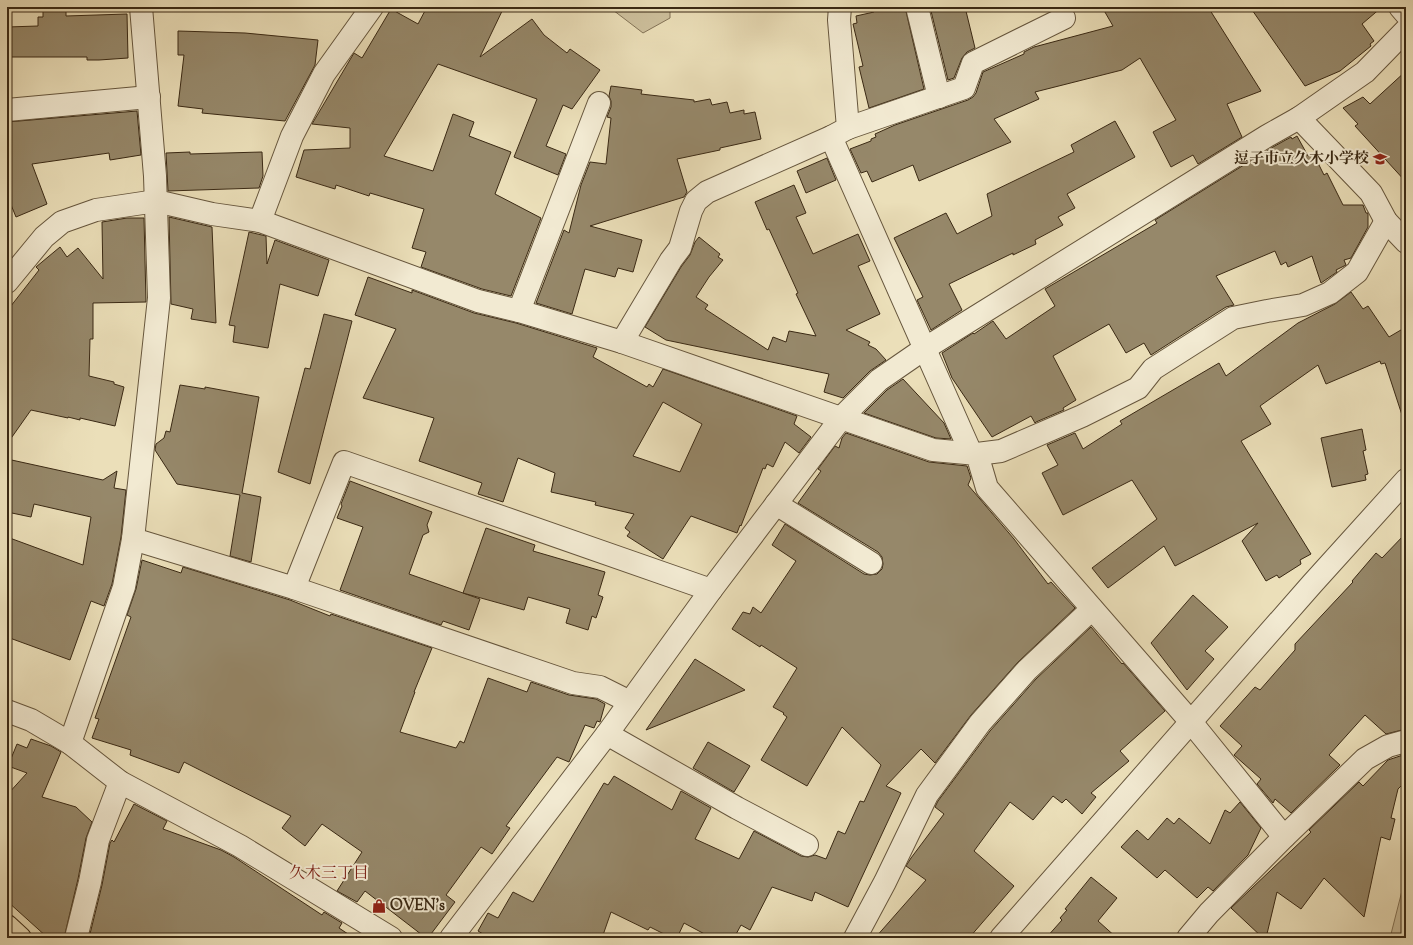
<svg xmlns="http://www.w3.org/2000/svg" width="1413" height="945" font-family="'Sorts Mill Goudy','Noto Serif JP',serif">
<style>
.green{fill:#cdc09d;stroke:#847458}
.building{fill:#96886a;stroke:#3a2914;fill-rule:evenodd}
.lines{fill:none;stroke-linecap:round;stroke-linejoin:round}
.minor-casing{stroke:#66563d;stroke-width:24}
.major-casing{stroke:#3a2914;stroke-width:24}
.minor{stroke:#f2ead2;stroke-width:22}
.major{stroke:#ebdfb9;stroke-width:22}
.labels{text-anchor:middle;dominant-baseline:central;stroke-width:4;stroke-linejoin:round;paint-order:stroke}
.poi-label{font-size:15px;font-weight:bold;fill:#3a2914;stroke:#f2ead2;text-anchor:end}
.neighbourhood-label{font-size:16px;fill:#7a1f14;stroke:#f2ead2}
</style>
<rect width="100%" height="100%" fill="#ebdfb9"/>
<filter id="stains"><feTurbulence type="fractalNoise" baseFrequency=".005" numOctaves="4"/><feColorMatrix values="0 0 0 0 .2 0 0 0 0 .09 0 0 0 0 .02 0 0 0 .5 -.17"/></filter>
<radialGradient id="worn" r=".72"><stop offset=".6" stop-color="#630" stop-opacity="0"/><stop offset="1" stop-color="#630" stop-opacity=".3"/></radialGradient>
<g class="green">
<polygon points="609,7 670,7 670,18 643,33"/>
<polygon points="1406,875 1406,938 1390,938"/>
</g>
<g class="building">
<polygon points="43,7 66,7 66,16 127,14 128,58 99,60 87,60 87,57 7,57 7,27 38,26 38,17 43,17"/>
<polygon points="427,7 504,7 480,57 532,19 544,35 567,53 570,49 600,70 572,109 563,105 546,146 566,154 558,175 514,157 537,99 438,64 384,156 433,171 453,114 474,122 469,136 511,152 495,194 541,218 511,296 482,289 421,267 426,252 412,248 424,209 370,193 369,196 336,185 335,189 296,177 304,150 350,148 350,128 312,124 354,53 362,58 391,9 418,24"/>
<polygon points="873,7 905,7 924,89 869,108 859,67 863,66 853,24 857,23 856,16 874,12"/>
<polygon points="930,7 965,7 975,48 967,52 962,58 954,78 948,80"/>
<polygon points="1102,7 1208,7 1261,91 1227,104 1242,137 1198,164 1193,155 1171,167 1153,132 1176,120 1140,58 1122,70 1035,92 1039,99 994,119 1011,142 919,181 913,165 872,182 867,171 861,173 850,149 871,141 871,139 876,137 875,134 895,125 968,100 973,97 976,93 983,72 1024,54 1024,52 1034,47 1113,26"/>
<polygon points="1250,7 1382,7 1362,24 1374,41 1370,44 1371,46 1340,71 1305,86"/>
<polygon points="178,31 245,33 318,40 315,65 285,121 202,113 203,109 178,106 184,55 178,55"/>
<polygon points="1406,71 1406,182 1355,126 1358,124 1343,108 1363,97 1370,104"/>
<polygon points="611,86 642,90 641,94 694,100 694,102 710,99 712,105 727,102 730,113 744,110 744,114 755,112 761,139 720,148 720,150 677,159 687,192 684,197 590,226 642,240 633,272 618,268 615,277 585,269 572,314 536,303 564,230 569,233 581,185 590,162 606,164 611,118 607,117 611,107 611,101 609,96"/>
<polygon points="137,111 141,155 110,160 109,153 32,164 47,204 16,217 7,195 7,122"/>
<polygon points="1115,121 1135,157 1067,194 1075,208 1058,217 1063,225 1035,240 1036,244 1013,255 1013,253 949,284 962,310 931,330 917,300 923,297 894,238 946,213 957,234 992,216 987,194 1074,152 1071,145"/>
<polygon points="1297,136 1308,156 1313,153 1324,175 1327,173 1343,205 1363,205 1366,213 1368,213 1368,227 1351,258 1344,260 1346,265 1336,270 1337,272 1321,283 1312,256 1288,267 1286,262 1281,265 1275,251 1216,276 1234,305 1226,307 1151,355 1144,343 1126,353 1109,324 1053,356 1076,400 1063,408 1064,410 1036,422 1035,423 1031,416 992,437 952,378 942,353 973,333 974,334 993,321 1006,339 1055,306 1045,289 1157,223 1155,220 1273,147 1291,137 1292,139"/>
<polygon points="190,152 190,154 262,152 263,176 259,188 168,191 166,153"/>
<polygon points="827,158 836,180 806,193 797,171"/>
<polygon points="794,185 806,213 796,217 813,254 858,234 870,261 858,266 880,314 846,330 870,342 868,345 876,349 886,360 870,371 843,398 824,392 829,374 666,340 645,327 681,267 690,255 695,242 699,237 720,254 718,257 723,260 709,277 696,297 708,305 705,309 768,350 773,337 786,342 789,331 816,336 796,294 798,293 769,229 767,230 755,202"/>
<polygon points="169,217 212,227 216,323 191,319 193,309 171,304"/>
<polygon points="127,218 144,218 146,302 93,303 93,339 90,339 89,376 114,382 114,384 124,387 115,426 80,418 80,420 68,417 68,418 31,410 7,444 7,311 39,270 36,267 60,247 67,257 78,248 103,279 102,222"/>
<polygon points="249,232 266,236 267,264 275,240 329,260 318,296 280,284 268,348 233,342 235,326 229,325"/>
<path d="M368,277L412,293V290L474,313L516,323L597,348L593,357L647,387L649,384L653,387L663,369L797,416L794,424L811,437L799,453L785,442L773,467L767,464L765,469L763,468L741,526L740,525L737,533L691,516L663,559L627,536L630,532L625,528L634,514L595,505L596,502L551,492L555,473L518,458L503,502L478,494L482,483L419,461L434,418L363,398L396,329L355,315ZM663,402L702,424L680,472L633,456Z"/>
<polygon points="1351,292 1363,309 1368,306 1389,337 1406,327 1406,415 1402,415 1385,363 1381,364 1380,361 1326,384 1318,365 1260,406 1271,424 1241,441 1311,554 1300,560 1301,564 1279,578 1277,575 1266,581 1242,541 1258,523 1175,566 1164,546 1108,588 1092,568 1157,519 1132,480 1063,515 1042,473 1058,465 1047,445 1075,433 1083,449 1122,424 1120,421 1219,363 1226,376 1298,323 1335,304"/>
<polygon points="324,314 352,321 310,484 278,472 305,368 310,369"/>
<polygon points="903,379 944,423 951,439 936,438 864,413 887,390"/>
<polygon points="180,385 205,389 205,387 259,397 242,493 261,497 251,562 230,556 240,495 177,484 155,450 156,444 164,438 166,431 170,432"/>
<polygon points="1362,429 1366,450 1363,451 1368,474 1365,475 1366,480 1332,487 1321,438"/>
<polygon points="846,433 929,462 967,466 971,478 968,485 1014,539 1048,584 1051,582 1075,608 1018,662 971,715 935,763 921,749 886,786 901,793 848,907 815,892 812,901 772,887 750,930 741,925 734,938 712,938 684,923 677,938 672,938 650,927 648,930 611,912 602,938 488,938 488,937 478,931 488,913 498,918 513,892 533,902 604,783 608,785 614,776 672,810 681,791 711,808 695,839 739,859 754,831 801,856 808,857 815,855 826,859 838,831 845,834 860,801 864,802 881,765 842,727 807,786 761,760 787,717 783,714 784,713 773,707 797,668 761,645 760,647 732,629 743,612 750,614 753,607 761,613 796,561 772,545 785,524 864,574 870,575 877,574 882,569 883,564 882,557 878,552 798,503 821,471 818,469 835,446 839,448 842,438"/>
<polygon points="7,459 103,480 117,471 114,488 126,490 121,537 112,584 104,606 91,601 70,660 7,637 7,537 83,565 91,517 34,504 31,517 7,512"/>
<polygon points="350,481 432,512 427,525 429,532 423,535 409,574 480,599 469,630 443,621 441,625 340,590 363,527 337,518 342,506 341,504"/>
<polygon points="486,528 535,545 533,551 605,572 598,595 603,597 596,618 592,616 588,630 566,623 570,609 528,597 524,610 463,593"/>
<polygon points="1406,533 1406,729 1386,734 1365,715 1329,755 1340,765 1291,813 1275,799 1273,803 1257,784 1261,779 1234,755 1242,746 1220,726 1255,687 1260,690 1295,650 1295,644 1353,582 1352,581 1376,553 1382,558"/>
<polygon points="142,560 181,573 183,567 290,600 330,616 331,614 432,648 414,692 415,692 400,732 456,748 460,741 464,743 488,678 527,692 531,682 569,695 596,699 605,704 600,722 597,721 594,728 585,725 569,762 557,757 506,826 510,828 492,854 481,847 446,895 455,902 428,938 426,938 365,891 357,902 337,891 362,852 322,824 305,846 282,828 291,816 184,762 179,773 130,755 131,750 92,738 99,719 95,718 131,617 127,615 136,589"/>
<polygon points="1193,595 1228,627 1205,651 1214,659 1187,690 1151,643"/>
<polygon points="1091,627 1122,664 1123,663 1165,711 1120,751 1129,761 1091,793 1096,797 1082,814 1066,799 1062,803 1053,796 1033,820 1010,802 974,851 1014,886 969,938 875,938 926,880 906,866 911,858 944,814 935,807 938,801 990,731 1036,679"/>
<polygon points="695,659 745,690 646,730 684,675"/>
<polygon points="31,739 51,746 61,752 42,797 76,807 92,822 86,838 78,879 64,938 48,938 7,901 7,795 27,773 8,766 17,744 27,748"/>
<polygon points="708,742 750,766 734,792 693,768"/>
<polygon points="1406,754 1406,781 1398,789 1391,818 1395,819 1390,840 1381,837 1364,917 1324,878 1301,909 1277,892 1266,938 1263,938 1231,908 1311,832 1309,830 1359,782 1363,786 1388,760"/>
<polygon points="1240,802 1261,828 1248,855 1213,891 1208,887 1197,898 1165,870 1157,878 1121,847 1137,830 1148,840 1167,818 1174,824 1179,818 1210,844 1225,810 1230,813"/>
<polygon points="134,804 167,821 163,829 221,850 234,857 322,915 324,912 342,923 339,928 354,938 89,938 102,885 110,843 112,840 114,842"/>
<polygon points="1091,877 1117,898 1098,921 1117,938 1046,938 1062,920 1060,918 1067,910 1065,909"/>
</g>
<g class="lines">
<defs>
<g id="minor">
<polyline points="917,7 939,97"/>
<polyline points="1400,7 1406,14"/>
<polyline points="7,110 149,97"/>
<polyline points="1299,118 1371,193 1386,221 1406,242"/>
<polyline points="848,128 964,88 973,63 1064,18"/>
<polyline points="831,137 971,453"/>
<polyline points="260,221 292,136 324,74 372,7"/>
<polyline points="7,282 44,237 62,222 96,210 156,201 212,214 260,221 478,301 519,311 622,342 933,450 977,454 987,488 1191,722 1284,837"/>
<polyline points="519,311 599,103"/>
<polyline points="622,342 671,260 680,248 691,211 696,201 707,192 831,137 848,128 839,20 840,7"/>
<polyline points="977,454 1001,451 1082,416 1138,388 1153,369 1233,318 1267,311 1303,305 1330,293 1357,272 1386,221"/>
<polyline points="776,504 871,563"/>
<polyline points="133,539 294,588 573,683 600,687 630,702"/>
<polyline points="294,588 344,462 711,590"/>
<polyline points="7,711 31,720 70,743 120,782 240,846 391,938"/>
<polyline points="607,734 737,808 807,845"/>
<polyline points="70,743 124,587 133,539 159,298 155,176 141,7"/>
<polyline points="76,938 90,882 98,840 120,782"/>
<polyline points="451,938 607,734 711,590 842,417 879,380 924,349 1267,136 1299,118 1365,72 1406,30"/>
<polyline points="855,938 885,882 927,795 980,723 1027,670 1092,609"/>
<polyline points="1001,938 1312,584 1406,480"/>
<polyline points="1188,938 1209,913 1284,837 1365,759 1388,746 1406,741"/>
</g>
<polyline id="major" points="7,926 20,938"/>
</defs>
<use href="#minor" class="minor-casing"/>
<use href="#major" class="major-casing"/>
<use href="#minor" class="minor"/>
<use href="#major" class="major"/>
</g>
<defs>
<symbol id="school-bare" viewBox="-9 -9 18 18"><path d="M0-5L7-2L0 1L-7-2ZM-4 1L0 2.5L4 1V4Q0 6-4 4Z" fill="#8f2418" stroke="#f2ead2" stroke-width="2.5" paint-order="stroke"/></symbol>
<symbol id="shop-bare" viewBox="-9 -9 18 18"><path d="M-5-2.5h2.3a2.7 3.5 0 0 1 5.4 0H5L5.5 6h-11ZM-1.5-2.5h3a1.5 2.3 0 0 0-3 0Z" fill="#8f2418" stroke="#f2ead2" stroke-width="2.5" paint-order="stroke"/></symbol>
</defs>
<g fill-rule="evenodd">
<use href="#school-bare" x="1370" y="149" width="20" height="20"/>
<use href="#shop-bare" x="369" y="896" width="20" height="20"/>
</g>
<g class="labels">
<g class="poi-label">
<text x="1369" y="159">逗子市立久木小学校</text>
<text x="390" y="906" text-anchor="start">OVEN's</text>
</g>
<g class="neighbourhood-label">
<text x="329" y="874">久木三丁目</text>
</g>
</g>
<rect width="1413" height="945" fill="none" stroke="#ebdfb9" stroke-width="24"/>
<rect x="8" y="8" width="1397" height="929" fill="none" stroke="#3a2914" stroke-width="2"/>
<rect x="12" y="12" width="1389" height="921" fill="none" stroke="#3a2914"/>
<rect width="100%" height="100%" filter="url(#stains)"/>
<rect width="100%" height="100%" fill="url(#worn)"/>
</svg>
